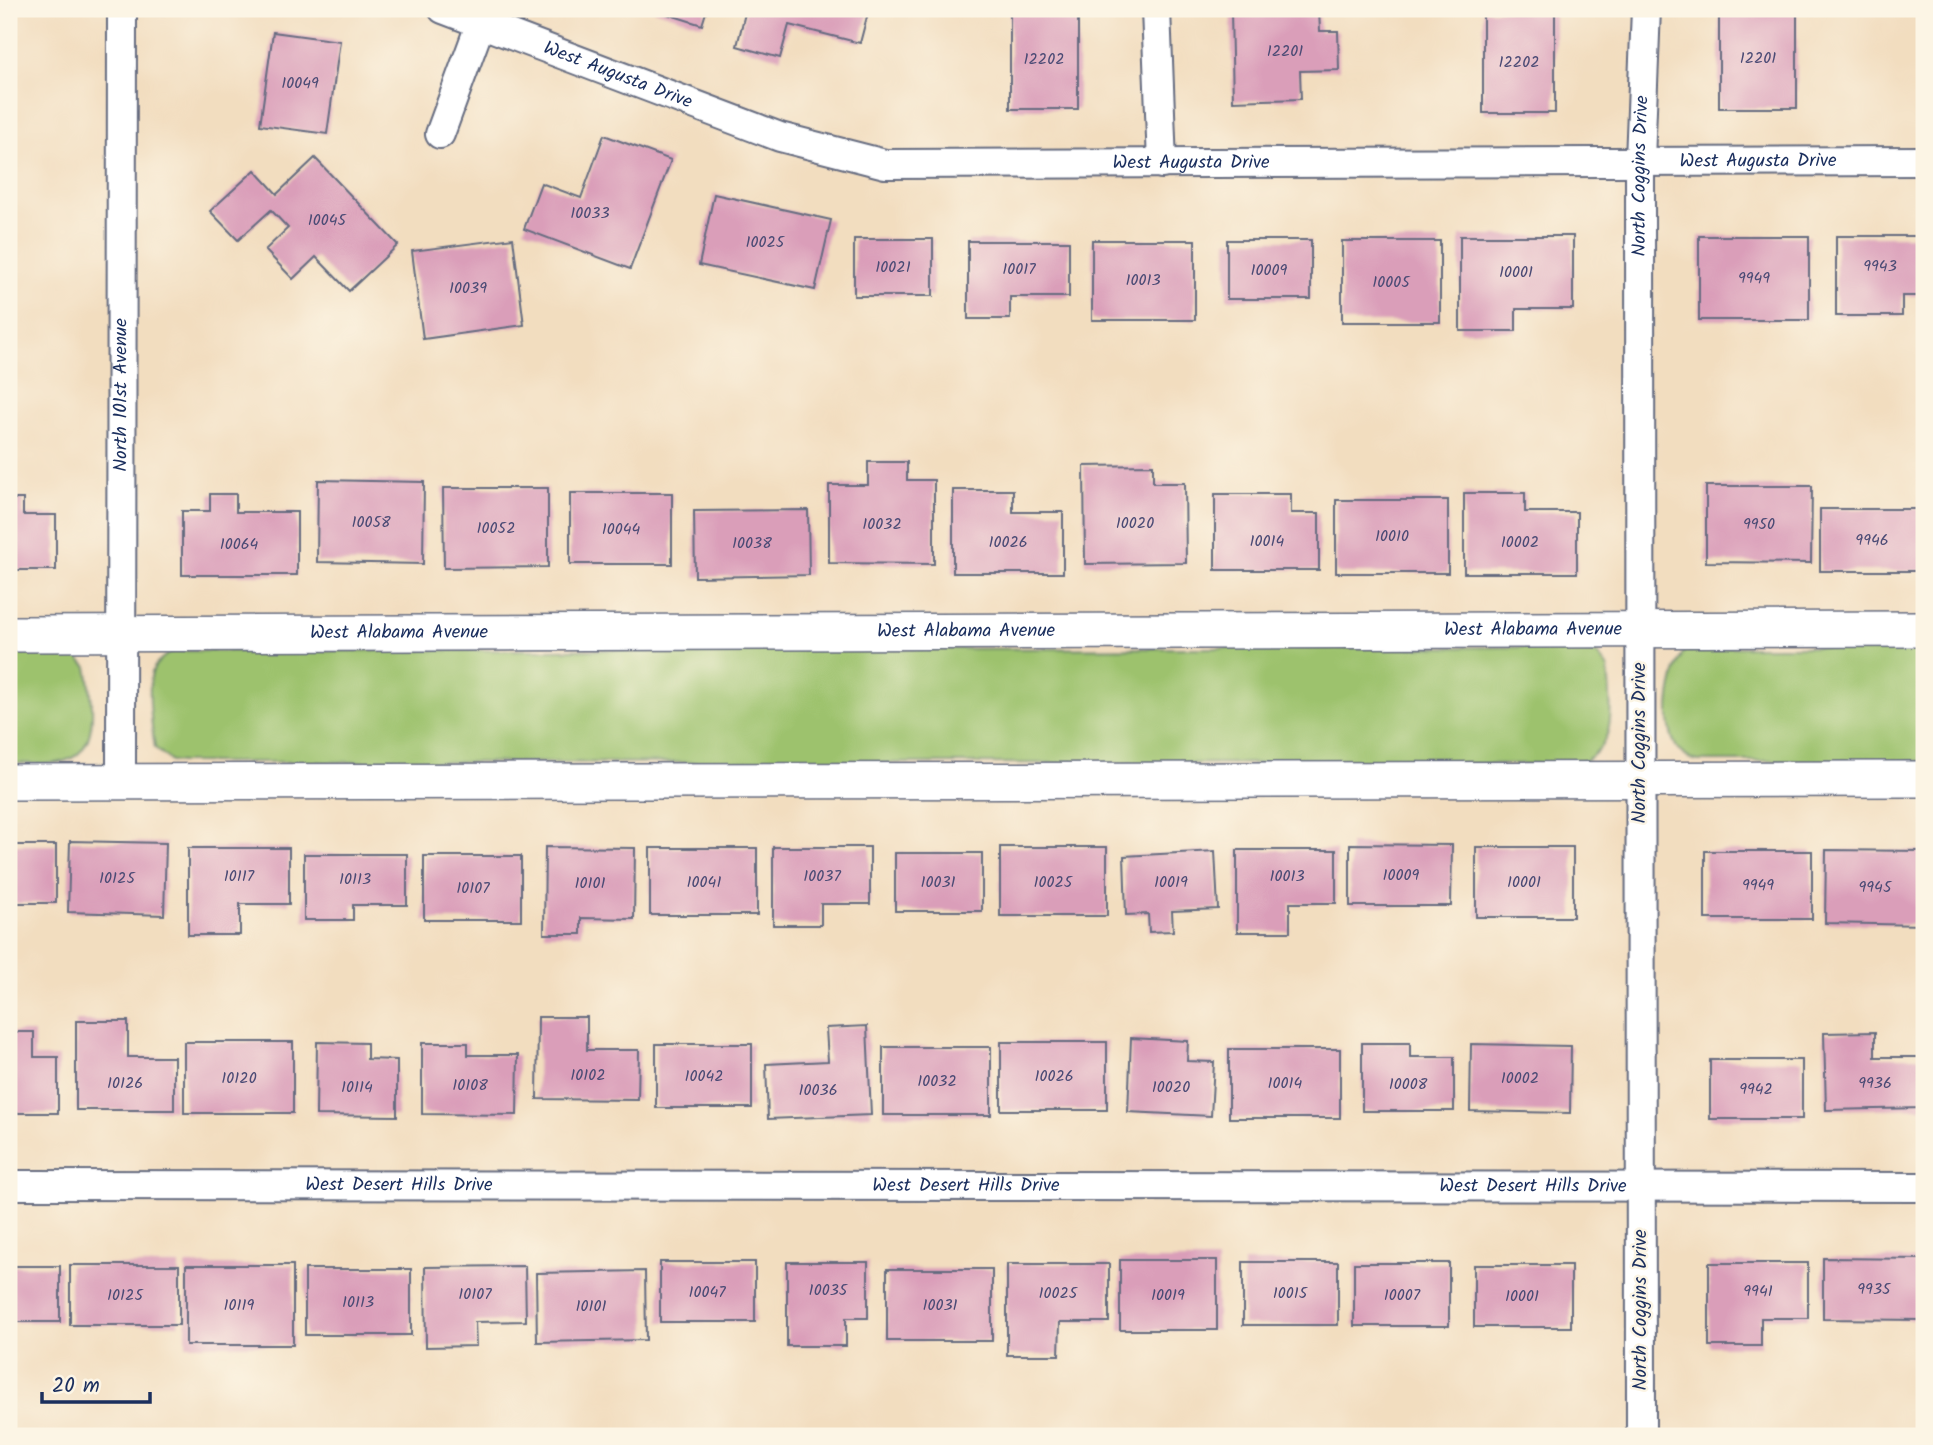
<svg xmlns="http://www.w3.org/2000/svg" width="1933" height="1445" font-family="Kalam,sans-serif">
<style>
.green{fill:#9dc26d;stroke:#5c7866;stroke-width:2}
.building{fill:#da9eb9}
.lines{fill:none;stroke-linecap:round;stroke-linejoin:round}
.minor-casing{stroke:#666c80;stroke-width:32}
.tertiary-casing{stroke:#666c80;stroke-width:38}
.minor{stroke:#fff;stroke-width:28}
.tertiary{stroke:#fff;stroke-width:35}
.labels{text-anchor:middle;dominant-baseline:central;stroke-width:5;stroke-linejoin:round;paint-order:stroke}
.number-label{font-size:16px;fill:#4b4b75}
.street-label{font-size:19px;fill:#1b2f5e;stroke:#fcf5e5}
</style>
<rect width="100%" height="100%" fill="#fcf5e5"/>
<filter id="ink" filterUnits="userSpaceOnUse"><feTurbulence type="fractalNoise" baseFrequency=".0143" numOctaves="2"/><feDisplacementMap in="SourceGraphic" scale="14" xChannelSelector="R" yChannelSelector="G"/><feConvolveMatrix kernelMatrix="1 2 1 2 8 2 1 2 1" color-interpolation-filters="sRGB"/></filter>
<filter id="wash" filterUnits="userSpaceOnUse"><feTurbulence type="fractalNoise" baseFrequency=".00686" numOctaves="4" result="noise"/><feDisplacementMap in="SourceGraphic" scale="28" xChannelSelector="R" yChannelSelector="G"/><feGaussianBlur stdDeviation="1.57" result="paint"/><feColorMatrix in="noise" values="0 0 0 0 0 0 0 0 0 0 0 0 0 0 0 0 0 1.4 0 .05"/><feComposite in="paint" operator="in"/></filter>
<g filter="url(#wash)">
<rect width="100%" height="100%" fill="#f2ddbf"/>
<g class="green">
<path d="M1574,647L1596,653L1608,668C1610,706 1620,745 1579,764L182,762L171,761L155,748C152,731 146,685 153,670C157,661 165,656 173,651Z"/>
<path d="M1694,647H1924V761H1700C1653,756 1669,676 1685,649Z"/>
<path d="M9,649L72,652L87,667C92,694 101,745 70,759C52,767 28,763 9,763Z"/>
</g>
<g id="blocks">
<g class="building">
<polygon points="651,9 707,9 702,25"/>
<polygon points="746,9 869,9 860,43 789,25 780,58 737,46"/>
<rect x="1010" y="9" width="68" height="100"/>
<rect x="1719" y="9" width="78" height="99"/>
<polygon points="1319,10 1320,31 1338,31 1339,70 1300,71 1301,99 1233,101 1231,12"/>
<rect x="1483" y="10" width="72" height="103"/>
<polygon points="273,32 340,41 327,134 260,125"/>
<polygon points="604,135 671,160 630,269 524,229 541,183 581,198"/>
<polygon points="315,158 398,245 349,291 316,257 293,279 265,250 288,228 271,210 238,240 210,211 255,170 277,194"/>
<polygon points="714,194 831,220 815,290 699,265"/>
<polygon points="1460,236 1573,236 1573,309 1516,309 1516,331 1460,331"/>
<rect x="1699" y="236" width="110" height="84"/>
<polygon points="1836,236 1924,236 1924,296 1902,296 1902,316 1836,316"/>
<polygon points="513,238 524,325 423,339 412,251"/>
<rect x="854" y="239" width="79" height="57"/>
<rect x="1092" y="240" width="103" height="80"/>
<rect x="1227" y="240" width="84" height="59"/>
<polygon points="968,241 1069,241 1069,297 1010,297 1010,319 968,319"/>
<rect x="1342" y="241" width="98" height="81"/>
<polygon points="868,462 907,462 907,480 934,480 934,564 829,563 829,485 868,485"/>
<polygon points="1153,465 1153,483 1185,483 1186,563 1085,564 1084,466"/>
<polygon points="318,480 424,482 423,564 317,562"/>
<polygon points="1706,486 1812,486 1811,563 1706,562"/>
<polygon points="443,488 548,488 548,567 444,568"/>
<polygon points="953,490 1013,490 1013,512 1063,512 1063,573 953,573"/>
<rect x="570" y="493" width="102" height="71"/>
<polygon points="1464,493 1525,493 1525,512 1577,512 1577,573 1464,573"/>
<polygon points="210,494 236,494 236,512 297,512 297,575 182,575 182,511 210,511"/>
<polygon points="1215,494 1291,494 1291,513 1319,513 1319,570 1215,570"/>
<polygon points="9,499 23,499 23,515 56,515 56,570 9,570"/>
<rect x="1336" y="500" width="112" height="73"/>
<rect x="1820" y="509" width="104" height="62"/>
<polygon points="808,510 809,575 695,577 694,511"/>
<polygon points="70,841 166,843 164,915 68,912"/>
<polygon points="1350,844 1452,845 1451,906 1350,906"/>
<rect x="9" y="845" width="47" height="58"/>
<polygon points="545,847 635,848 634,919 581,918 581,934 544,934"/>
<polygon points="773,847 870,847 870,904 821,904 821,925 773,925"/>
<rect x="1000" y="847" width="107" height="69"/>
<rect x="1476" y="847" width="97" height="70"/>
<polygon points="188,848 289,848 289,904 240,904 240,935 188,935"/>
<rect x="650" y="848" width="107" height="67"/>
<polygon points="1237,850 1336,850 1336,903 1290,903 1290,932 1237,932"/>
<polygon points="1826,850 1924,851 1924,925 1825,923"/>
<polygon points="1215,851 1218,909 1172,911 1173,931 1149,932 1148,914 1126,915 1124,856"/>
<rect x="1705" y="851" width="107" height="68"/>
<rect x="895" y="853" width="87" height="58"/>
<polygon points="304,854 407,854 407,905 353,905 353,920 304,920"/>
<rect x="424" y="856" width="97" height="64"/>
<polygon points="538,1017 587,1017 587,1050 639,1050 638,1100 537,1099"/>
<polygon points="76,1021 128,1021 128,1057 174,1057 174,1110 76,1110"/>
<polygon points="867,1026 871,1115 768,1119 766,1064 828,1061 826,1028"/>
<polygon points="9,1032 34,1032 34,1057 58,1057 58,1113 9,1113"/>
<polygon points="1875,1032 1875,1057 1924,1057 1924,1108 1826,1110 1824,1033"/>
<polygon points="1131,1038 1188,1041 1187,1061 1214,1062 1211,1116 1128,1112"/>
<rect x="184" y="1042" width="109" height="71"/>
<polygon points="317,1042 367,1043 367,1059 397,1060 397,1116 316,1115"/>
<rect x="1001" y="1042" width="106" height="68"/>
<polygon points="422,1043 468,1043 468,1055 518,1055 517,1115 422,1114"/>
<polygon points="1362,1043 1410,1043 1410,1057 1454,1057 1454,1111 1362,1111"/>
<rect x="656" y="1044" width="96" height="64"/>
<polygon points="1471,1044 1571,1046 1570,1113 1470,1111"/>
<rect x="883" y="1047" width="108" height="68"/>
<rect x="1229" y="1049" width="111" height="69"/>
<rect x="1710" y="1060" width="92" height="59"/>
<polygon points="1823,1258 1924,1259 1924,1320 1823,1319"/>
<rect x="1120" y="1260" width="97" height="70"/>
<rect x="660" y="1262" width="95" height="60"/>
<polygon points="787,1262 868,1262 868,1318 846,1318 846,1346 787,1346"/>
<rect x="1243" y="1262" width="95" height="63"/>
<rect x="1354" y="1263" width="95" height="63"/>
<polygon points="1709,1263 1808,1263 1808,1318 1761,1318 1761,1346 1709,1346"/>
<polygon points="1007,1264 1109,1264 1109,1322 1060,1322 1059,1355 1007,1355"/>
<rect x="70" y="1265" width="109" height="60"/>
<rect x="186" y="1265" width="107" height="80"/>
<rect x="1474" y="1265" width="97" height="62"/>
<rect x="9" y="1266" width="51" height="56"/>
<polygon points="525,1266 526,1321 475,1322 476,1346 426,1347 425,1267"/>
<rect x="305" y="1269" width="106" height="66"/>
<rect x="887" y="1269" width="105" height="72"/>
<polygon points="645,1271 646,1340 537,1342 536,1273"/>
</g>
</g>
</g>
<g filter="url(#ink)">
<use href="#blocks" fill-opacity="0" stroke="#666c80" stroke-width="2"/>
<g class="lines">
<defs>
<g id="minor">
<path id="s1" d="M443,9L780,137L885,164L1924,161"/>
<polyline points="1156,9 1162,164"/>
<polyline points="440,134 480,25"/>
<path id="s2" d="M121,782L122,9"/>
<path id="s3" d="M9,1185L1924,1187"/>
<path id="s4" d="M1641,1436L1640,160L1646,9"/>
</g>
<g id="tertiary">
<path id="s5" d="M9,634L1924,629"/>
<polyline points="9,782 1924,779"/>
</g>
</defs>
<use href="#minor" class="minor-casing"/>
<use href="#tertiary" class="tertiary-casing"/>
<use href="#minor" class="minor"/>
<use href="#tertiary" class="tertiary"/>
</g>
</g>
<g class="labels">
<g class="number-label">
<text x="1285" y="51">12201</text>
<text x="1758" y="58">12201</text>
<text x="1044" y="59">12202</text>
<text x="1519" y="62">12202</text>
<text x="300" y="83">10049</text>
<text x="590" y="213">10033</text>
<text x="327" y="220">10045</text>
<text x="765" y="242">10025</text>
<text x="1880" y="266">9943</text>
<text x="893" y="267">10021</text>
<text x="1019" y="269">10017</text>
<text x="1269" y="270">10009</text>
<text x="1516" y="272">10001</text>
<text x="1754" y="278">9949</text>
<text x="1143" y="280">10013</text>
<text x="1391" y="282">10005</text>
<text x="468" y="288">10039</text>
<text x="371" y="522">10058</text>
<text x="1135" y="523">10020</text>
<text x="882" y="524">10032</text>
<text x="1759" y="524">9950</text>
<text x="496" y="528">10052</text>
<text x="621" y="529">10044</text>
<text x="1392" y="536">10010</text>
<text x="1872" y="540">9946</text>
<text x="1267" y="541">10014</text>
<text x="1008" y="542">10026</text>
<text x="1520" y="542">10002</text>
<text x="752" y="543">10038</text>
<text x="239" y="544">10064</text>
<text x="1401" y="875">10009</text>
<text x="239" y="876">10117</text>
<text x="822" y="876">10037</text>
<text x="1287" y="876">10013</text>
<text x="117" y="878">10125</text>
<text x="355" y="879">10113</text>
<text x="704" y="882">10041</text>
<text x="938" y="882">10031</text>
<text x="1053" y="882">10025</text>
<text x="1171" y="882">10019</text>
<text x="1524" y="882">10001</text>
<text x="590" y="883">10101</text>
<text x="1758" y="885">9949</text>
<text x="1875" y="887">9945</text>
<text x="473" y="888">10107</text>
<text x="588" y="1075">10102</text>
<text x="704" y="1076">10042</text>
<text x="1054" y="1076">10026</text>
<text x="239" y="1078">10120</text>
<text x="1520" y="1078">10002</text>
<text x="937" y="1081">10032</text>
<text x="125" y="1083">10126</text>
<text x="1285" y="1083">10014</text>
<text x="1875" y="1083">9936</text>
<text x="1408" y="1084">10008</text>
<text x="470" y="1085">10108</text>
<text x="357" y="1087">10114</text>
<text x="1171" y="1087">10020</text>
<text x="1756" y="1089">9942</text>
<text x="818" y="1090">10036</text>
<text x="1874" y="1289">9935</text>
<text x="828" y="1290">10035</text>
<text x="1758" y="1291">9941</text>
<text x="707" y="1292">10047</text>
<text x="1058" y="1293">10025</text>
<text x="1290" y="1293">10015</text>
<text x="475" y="1294">10107</text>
<text x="125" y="1295">10125</text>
<text x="1168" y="1295">10019</text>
<text x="1402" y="1295">10007</text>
<text x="1522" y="1296">10001</text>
<text x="358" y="1302">10113</text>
<text x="239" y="1305">10119</text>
<text x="940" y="1305">10031</text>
<text x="591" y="1306">10101</text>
</g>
<g class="street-label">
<text stroke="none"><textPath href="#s1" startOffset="187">West Augusta Drive</textPath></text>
<text stroke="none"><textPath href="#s1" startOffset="1342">West Augusta Drive</textPath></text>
<text stroke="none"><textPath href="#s1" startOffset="775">West Augusta Drive</textPath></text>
<text stroke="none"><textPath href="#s4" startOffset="1260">North Coggins Drive</textPath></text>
<text stroke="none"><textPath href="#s2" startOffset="387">North 101st Avenue</textPath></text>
<text stroke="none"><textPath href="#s5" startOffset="1524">West Alabama Avenue</textPath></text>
<text stroke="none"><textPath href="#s5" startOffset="957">West Alabama Avenue</textPath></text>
<text stroke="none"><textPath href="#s5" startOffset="390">West Alabama Avenue</textPath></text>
<text transform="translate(1640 743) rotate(-90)">North Coggins Drive</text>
<text stroke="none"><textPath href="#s3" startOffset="390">West Desert Hills Drive</textPath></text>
<text stroke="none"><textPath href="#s3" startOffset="957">West Desert Hills Drive</textPath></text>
<text stroke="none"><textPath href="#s3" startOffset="1524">West Desert Hills Drive</textPath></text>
<text transform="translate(1641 1310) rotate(-90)">North Coggins Drive</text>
</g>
</g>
<rect width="1933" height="1445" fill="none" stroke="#fcf5e5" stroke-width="35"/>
<path d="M42 1392v10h108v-10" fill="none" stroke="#1b2f5e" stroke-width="3.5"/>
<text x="52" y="1392" font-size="21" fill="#1b2f5e" stroke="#fcf5e5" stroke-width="5" paint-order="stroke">20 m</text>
</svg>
